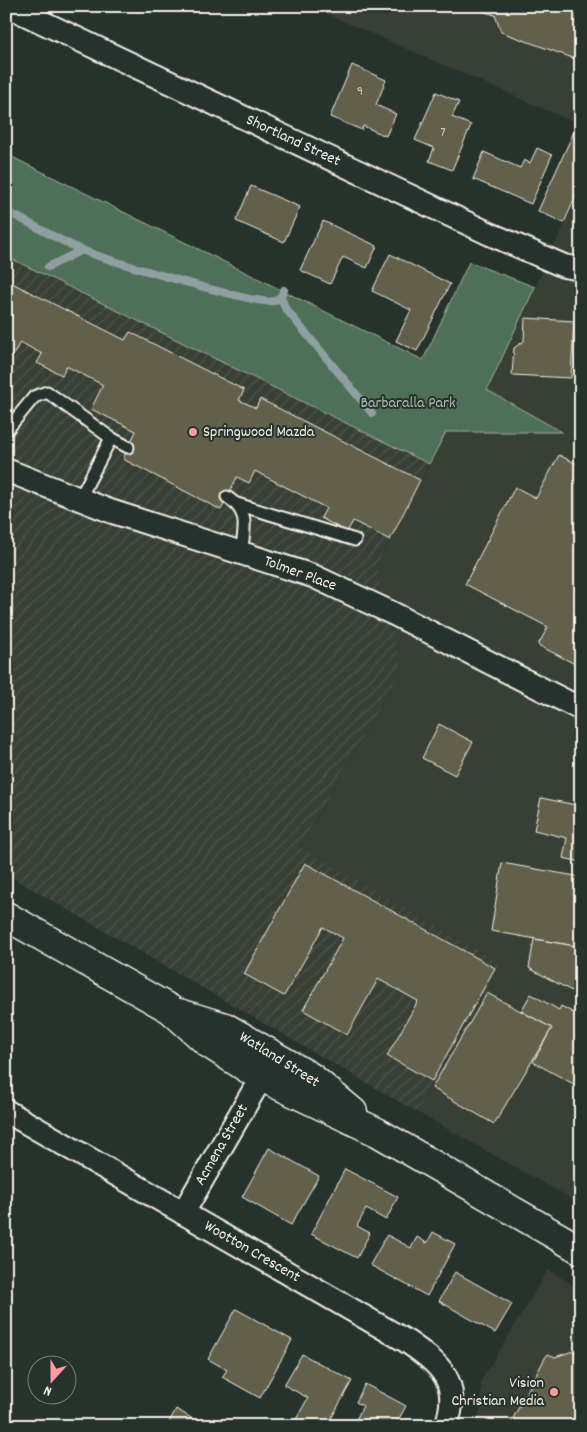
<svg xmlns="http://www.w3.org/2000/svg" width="587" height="1432" font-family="Dekko,sans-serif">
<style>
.built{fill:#384036}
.industrial{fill:url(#industrial-furrows)}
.park{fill:#4f6f59;stroke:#a2b0a0}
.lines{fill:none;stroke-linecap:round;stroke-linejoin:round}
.stream{stroke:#90a0a2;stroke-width:8}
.building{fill:#625f4b;stroke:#f4f1e8}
.service-casing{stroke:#f4f1e8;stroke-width:15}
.minor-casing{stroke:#f4f1e8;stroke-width:26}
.tertiary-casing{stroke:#f4f1e8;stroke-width:31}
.service{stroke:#26332d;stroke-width:11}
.minor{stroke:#26332d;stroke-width:22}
.tertiary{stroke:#26332d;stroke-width:28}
.poi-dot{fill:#ff9aa2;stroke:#26332d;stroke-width:2}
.labels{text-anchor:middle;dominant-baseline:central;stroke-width:4;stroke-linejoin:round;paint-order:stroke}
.number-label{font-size:14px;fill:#d0ccc1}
.street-label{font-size:16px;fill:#f4f1e8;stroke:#26332d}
.park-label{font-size:16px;fill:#b2bdaf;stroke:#26332d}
.poi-label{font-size:16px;fill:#f4f1e8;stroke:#26332d;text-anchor:start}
</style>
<defs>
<pattern id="industrial-furrows" width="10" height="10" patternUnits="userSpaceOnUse" patternTransform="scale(1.25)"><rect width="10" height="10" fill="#384036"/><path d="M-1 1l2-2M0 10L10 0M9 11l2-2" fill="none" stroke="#4c5349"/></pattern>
</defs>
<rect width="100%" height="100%" fill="#26332d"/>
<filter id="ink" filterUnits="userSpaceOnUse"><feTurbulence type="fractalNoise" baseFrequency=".02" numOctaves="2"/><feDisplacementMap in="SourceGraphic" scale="10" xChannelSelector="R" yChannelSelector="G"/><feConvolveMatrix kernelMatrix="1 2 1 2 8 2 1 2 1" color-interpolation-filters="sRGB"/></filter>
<g filter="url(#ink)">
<g class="built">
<polygon points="327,6 581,6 581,125 327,14"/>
<polygon points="581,189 581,1204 417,1112 501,964 300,848 402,667 376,568 446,432 561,431 487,390"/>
<polygon points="548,1270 581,1290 581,1426 476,1426 481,1407 481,1381"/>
</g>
<polygon class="industrial" points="6,256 429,464 376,567 402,667 300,847 501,964 417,1112 6,874"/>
<polygon class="park" points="6,154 423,360 469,262 535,287 487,390 562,432 446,432 429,464 6,256"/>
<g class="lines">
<g class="stream">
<path d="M6,211C32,224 58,240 84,251C106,259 261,307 274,301C279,300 282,294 284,290"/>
<polyline points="48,267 82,250"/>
<polyline points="281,296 285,308 372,413"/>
</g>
</g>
<g class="building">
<polygon points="581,6 581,61 501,32 495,15 466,6"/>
<polygon points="352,65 386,80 376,105 396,114 386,136 363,126 362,130 330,117"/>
<polygon points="436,92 459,102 452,117 471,125 452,170 429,161 434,148 415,140"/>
<polygon points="576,127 581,129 581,184 564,223 538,211"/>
<polygon points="537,148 552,155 531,204 473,179 484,152 520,168 524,160 530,163"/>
<polygon points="251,186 300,207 284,242 236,221"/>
<polygon points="323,221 377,246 367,268 343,257 330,284 300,270"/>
<polygon points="390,254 450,284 417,351 396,341 411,310 372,291"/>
<polygon points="6,280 125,340 130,332 244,390 239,400 256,408 260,399 420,480 390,540 353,521 347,532 321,518 326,508 255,471 249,483 237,477 221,510 123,459 136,431 91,409 103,385 66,366 62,375 37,363 42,354 20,342 6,369"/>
<polygon points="525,318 574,321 571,378 512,375 514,348 524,341"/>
<polygon points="559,455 581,466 581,667 538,645 548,627 465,584 515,487 536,498"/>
<polygon points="439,724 473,742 455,775 422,758"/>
<polygon points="577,797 581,797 581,862 563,858 567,838 534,830 541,798 576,805"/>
<polygon points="305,863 495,968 432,1081 387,1056 418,1001 378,979 347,1035 303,1010 343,938 323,927 284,996 244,974"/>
<polygon points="502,863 581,877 581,947 491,931"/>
<polygon points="534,939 581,947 581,996 529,968"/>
<polygon points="487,993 552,1028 494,1124 432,1088"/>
<polygon points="531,994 559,1010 561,1006 581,1017 581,1088 533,1062 552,1028 521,1011"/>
<polygon points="269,1148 319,1176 291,1225 242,1197"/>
<polygon points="345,1169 398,1197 386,1220 366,1209 357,1226 370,1233 357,1258 311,1234"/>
<polygon points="433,1232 455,1244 427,1296 370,1265 387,1235 411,1248 417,1237 427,1243"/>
<polygon points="455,1272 512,1304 495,1333 439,1301"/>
<polygon points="236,1309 292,1340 260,1398 222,1377 227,1370 208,1359"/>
<polygon points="573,1351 581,1354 581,1426 509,1426 545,1358 548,1354 555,1357"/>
<polygon points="302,1354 352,1381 327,1426 300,1426 294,1423 308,1398 284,1385"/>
<polygon points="365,1384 406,1406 395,1426 353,1426 363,1406 356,1402"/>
<polygon points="176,1409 205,1426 167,1426"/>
</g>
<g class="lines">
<defs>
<g id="service">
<polyline points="6,431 34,397 47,392 111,438 128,447"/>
<path d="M227,497C251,513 244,528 241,554"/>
<polyline points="79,500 111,438"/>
<polyline points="237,504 355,540"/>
</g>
<g id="minor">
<polyline points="8,6 490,234 564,266 581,269"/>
<polyline points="6,470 110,511 313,576 394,614 581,709"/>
<path d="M6,1111L406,1341C441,1365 462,1382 446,1426"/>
<polyline points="183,1213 261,1078"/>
</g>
<g id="tertiary">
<polyline points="6,916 170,1009 209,1044 259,1076 377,1132 581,1250"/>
<polyline points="179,1013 225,1027 311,1077 353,1112"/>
</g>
</defs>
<use href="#service" class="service-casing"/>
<use href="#minor" class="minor-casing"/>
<use href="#tertiary" class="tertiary-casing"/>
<use href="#service" class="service"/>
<use href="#minor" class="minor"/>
<use href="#tertiary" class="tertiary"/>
</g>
</g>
<g class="poi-dot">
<circle cx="193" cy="432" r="5"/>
<circle cx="554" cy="1392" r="5"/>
</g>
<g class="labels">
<g class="number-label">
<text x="360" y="92">9</text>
<text x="443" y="133">7</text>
</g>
<g class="street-label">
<text transform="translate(293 141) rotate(25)">Shortland Street</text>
<text transform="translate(300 574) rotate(20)">Tolmer Place</text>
<text transform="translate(279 1060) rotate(32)">Watland Street</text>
<text transform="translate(222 1145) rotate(-60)">Acmena Street</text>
<text transform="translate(252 1252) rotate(30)">Wootton Crescent</text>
</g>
<g class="park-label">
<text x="408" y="403">Barbaralla Park</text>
</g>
<g class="poi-label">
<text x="203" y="432">Springwood Mazda</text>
<text x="544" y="1383" text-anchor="end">Vision<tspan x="544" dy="18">Christian Media</tspan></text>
</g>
</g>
<rect width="587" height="1432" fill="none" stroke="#26332d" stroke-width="25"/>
<rect x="12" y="12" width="562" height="1407" fill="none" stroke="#f4f1e8" stroke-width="2" filter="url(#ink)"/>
<g transform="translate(52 1380) rotate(201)"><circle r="24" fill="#26332d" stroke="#787f78"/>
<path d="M0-4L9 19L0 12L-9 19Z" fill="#ff9aa2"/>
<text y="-8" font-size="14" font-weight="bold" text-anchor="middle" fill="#f4f1e8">N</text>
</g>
</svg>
